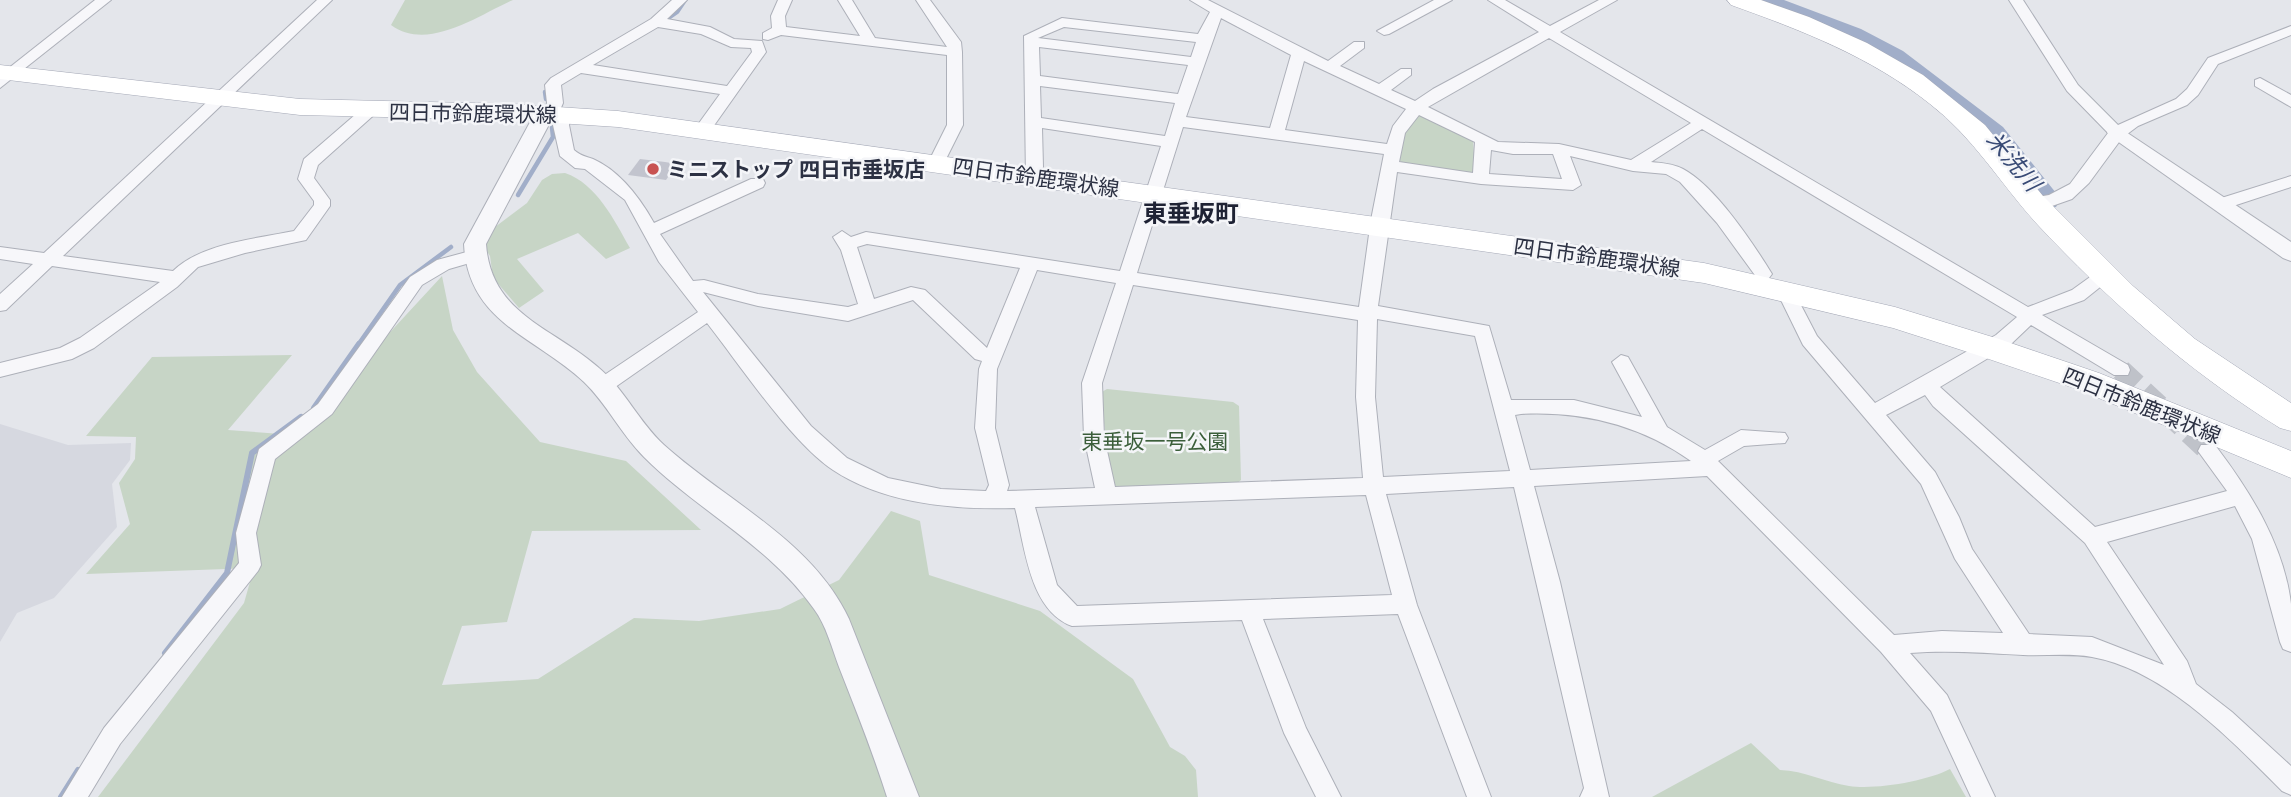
<svg xmlns="http://www.w3.org/2000/svg" width="2291" height="797" font-family="Quicksand,'Noto Sans JP',sans-serif">
<style>
.built{fill:#d6d8e0}
.green{fill:#c7d5c6}
.lines{fill:none;stroke-linecap:round;stroke-linejoin:round}
.stream-far1{stroke:#a1aec9;stroke-width:4.5}
.stream{stroke:#a1aec9;stroke-width:6}
.river{fill:#a1aec9;fill-rule:evenodd}
.building{fill:#c2c4ce}
.minor-tunnel{stroke:#bfc2c9;stroke-width:21;stroke-dasharray:21 10;stroke-linecap:butt}
.minor-casing{stroke:#adb0b9;stroke-width:2}
.tertiary-casing{stroke:#adb0b9;stroke-width:2}
.primary-casing{stroke:#a4a8b6;stroke-width:1}
.minor{fill:#f7f7fa;fill-rule:evenodd}
.tertiary{fill:#f7f7fa;fill-rule:evenodd}
.primary{fill:#fff;fill-rule:evenodd}
.poi-dot{fill:#c85251;stroke:#f4f5f8;stroke-width:2.5}
.labels{text-anchor:middle;dominant-baseline:central;stroke-width:5;stroke-linejoin:round;paint-order:stroke}
.street-label{font-size:21px;fill:#2c3143;stroke:#f4f5f8}
.poi-label{font-size:21px;font-weight:bold;fill:#2c3143;stroke:#f4f5f8;text-anchor:start}
.park-label{font-size:21px;fill:#3b5e3a;stroke:#f4f5f8}
.water-label{font-size:23px;font-style:italic;fill:#384a75;stroke:#f4f5f8}
.quarter-label{font-size:24px;font-weight:bold;fill:#1e2234;stroke:#f4f5f8}
</style>
<rect width="100%" height="100%" fill="#e4e6eb"/>
<polygon class="built" points="0,424 68,445 131,443 130,460 112,484 117,527 54,598 17,613 0,642"/>
<g class="green">
<path d="M405,0H513C477,16 428,52 391,25Z"/>
<polygon points="1426,115 1473,139 1475,172 1470,174 1404,165 1399,160 1404,135 1418,116"/>
<path d="M565,173C597,184 614,220 630,248L606,259L578,233L517,259L544,291L519,308L493,278L490,256L479,239L527,203L542,180L552,174Z"/>
<polygon points="442,276 453,330 477,372 540,442 626,461 701,530 532,531 507,622 462,626 442,685 538,679 634,618 699,621 780,609 839,580 891,511 920,521 929,575 1040,611 1133,679 1170,747 1185,756 1196,770 1198,797 98,797 244,603 254,568 86,574 130,524 119,483 135,459 136,437 86,436 152,357 292,355 228,430 295,435"/>
<polygon points="1107,389 1233,402 1239,406 1241,480 1235,485 1119,488 1112,483 1100,393"/>
<path d="M1751,743L1780,770C1805,771 1825,782 1849,786C1876,790 1927,781 1950,769L1966,797H1652Z"/>
</g>
<g class="lines">
<g class="stream-far1">
<polyline points="664,21 677,12 685,0"/>
<polyline points="545,92 546,99"/>
<polyline points="518,195 553,137 552,127"/>
<polyline points="358,345 400,285 451,247"/>
</g>
<g class="stream">
<polyline points="314,408 359,344"/>
<polyline points="165,653 227,573 252,453 301,417"/>
<polyline points="61,797 78,770"/>
</g>
<polygon class="river" points="1749,0 1784,0 1861,29 1903,51 2003,127 2056,193 2060,200 2056,207 2046,210 2036,207 1983,139 1885,61 1843,39 1752,5"/>
</g>
<polygon class="building" points="640,159 665,162 677,164 666,180 628,175"/>
<g class="lines">
<polyline class="minor-tunnel" points="2121,370 2208,451"/>
<defs>
<g id="minor">
<polygon points="95,0 111,0 0,88 0,75"/>
<path d="M317,0H332L63,256L173,271C202,243 255,239 294,231L314,205V201L298,179L304,159L363,108H375V114L318,165L314,178L330,200V206L306,240L245,253L198,267L177,287L94,348L72,359L0,377V363L60,348L80,338L160,282L52,266L6,310L0,311V294L33,264L0,259V247L44,253Z"/>
<path d="M672,0H687L667,19L710,27L734,39L762,41L766,52L708,134L702,135L694,130L720,94L581,73L561,85L563,103L560,110L570,111L572,114L569,125L574,150C581,156 585,156 593,159C620,171 640,198 654,223L751,179H763L765,183L763,187L660,234L693,281L704,280L758,294L848,307L858,304L841,250L833,237L842,231L851,237L866,232L1120,271L1161,146L1042,128L1043,167L1038,180H1026L1024,36L1062,18L1198,34L1210,12L1190,0H1208L1328,61L1354,42H1364V48L1340,66L1379,84L1401,69H1411V75L1391,90L1415,101L1433,89L1539,32L1488,0H1505L1550,26L1599,0H1617L1560,32L2028,307L2072,290L2097,272H2109L2112,276L2109,280L2084,300L2042,315L2128,365L2130,370L2128,375H2114L2031,325L2010,345L1940,387L2095,527L2227,491L2198,451L2201,445H2215C2250,491 2284,545 2291,604C2291,619 2291,636 2291,652L2283,649L2280,642L2252,539L2235,506L2107,542L2187,661L2196,684L2232,712L2291,766V795L2282,791C2232,741 2165,670 2092,657C2070,653 2045,656 2023,655C1985,653 1948,650 1910,653L1947,695L1995,797H1971L1931,711L1881,652L1707,476L1534,486L1560,582L1609,797H1580L1584,788L1514,487L1386,494L1417,605L1491,797H1467L1398,614L1263,619L1306,728L1341,797H1316L1284,733L1242,620L1072,626C1029,610 1025,546 1015,508C955,510 884,504 833,470C791,442 740,365 707,323L611,390H597L594,385L597,380L698,312L659,262L625,200L585,169L575,168L560,156L553,125L555,118L545,117L543,114L547,103L545,85L551,78L651,19ZM1221,18L1291,55L1270,128L1186,117ZM658,27L701,34L731,47L751,48L752,52L727,86L593,65ZM1064,27L1196,42L1191,57L1038,38ZM1549,38L1691,123L1631,160L1559,144L1498,142L1428,107ZM1039,47L1188,65L1178,94L1040,76ZM1304,61L1406,109L1393,126L1387,144L1285,130ZM1040,86L1175,103L1165,136L1041,118ZM1419,115L1475,142L1473,173L1399,162L1405,133ZM1183,127L1384,154L1371,220L1359,307L1137,273ZM1702,129L2017,317L1996,335L1875,403L1817,336L1791,286L1785,284L1776,290L1803,345L1921,484L1955,559L2003,633L1942,631L1894,635L1718,461L1744,446L1785,443L1788,438L1785,433L1741,430L1705,450L1667,427L1628,357L1621,355L1612,362L1642,417L1574,400H1511L1489,326L1378,306L1397,172L1481,184L1573,190L1581,185L1570,156L1633,171L1666,174L1680,182L1717,223L1757,278H1769L1772,274C1753,243 1715,186 1683,169C1674,164 1662,163 1651,162ZM1491,150L1513,154H1553L1562,179L1489,174ZM867,244L1020,268L987,348L925,290L911,287L874,299L857,247ZM1037,270L1116,283L1082,383L1084,437L1095,488L1007,491L1009,485L995,428L997,369ZM1133,285L1358,320L1356,397L1363,478L1115,487L1104,437L1102,383ZM703,292L758,306L848,321L913,300L975,359L982,361L979,369L975,428L989,485L986,491L941,489L888,478L847,458L811,426ZM1377,319L1475,336L1510,471L1383,477L1375,397ZM1925,395L1933,406L2085,543L2164,665L2092,637L2029,634L1972,549L1959,517L1935,472L1886,415ZM1521,414C1583,411 1640,425 1691,461L1530,470L1515,415ZM1366,495L1392,595L1077,606L1057,585L1035,507Z"/>
<polygon points="778,0 792,0 785,16 786,27 860,36 838,0 852,0 875,38 947,47 916,0 930,0 961,42 962,52 963,125 942,167 936,168 928,163 947,125 947,55 781,35 768,40 763,39 763,33 772,28 771,16"/>
<polygon points="1434,0 1452,0 1389,34 1384,35 1377,31"/>
<polygon points="2009,0 2023,0 2078,85 2118,125 2176,99 2187,89 2208,58 2291,26 2291,35 2218,64 2198,95 2187,105 2138,126 2122,138 2089,183 2072,199 2052,206 2027,207 2025,203 2027,199 2049,195 2070,184 2108,133 2067,91"/>
<polygon points="2260,78 2291,95 2291,107 2255,86 2255,80"/>
<polygon points="2291,176 2291,187 2221,210 2213,204 2215,200"/>
<polygon points="474,250 483,256 480,260 449,269 422,285 332,414 275,459 256,533 261,565 258,571 120,744 88,797 62,797 104,728 239,563 236,533 259,449 318,404 410,277 437,260"/>
</g>
<g id="tertiary">
<path d="M545,107L555,113L486,244C491,315 553,327 599,368C625,390 639,422 664,445C726,501 812,540 849,619L919,797H887C873,753 856,710 839,667C832,648 826,625 814,609C769,545 698,511 644,457C621,434 607,404 584,382C535,336 468,323 464,244L535,113Z"/>
<polygon points="2117,126 2291,242 2291,261 2283,258 2110,136 2107,132 2110,128"/>
</g>
<g id="primary">
<path d="M1727,0H1761L1809,17L1867,43L1923,75L1985,125L2043,196L2133,286L2195,339L2291,403V431L2280,428C2188,371 2110,302 2036,223C2000,183 1973,137 1930,104C1871,57 1801,30 1731,5Z"/>
<polygon points="0,65 300,99 512,104 618,111 1704,263 1895,307 1999,339 2099,373 2291,451 2291,478 2077,389 1977,355 1893,328 1704,283 618,127 512,120 300,115 0,79"/>
</g>
</defs>
<use href="#minor" class="minor-casing"/>
<use href="#tertiary" class="tertiary-casing"/>
<use href="#primary" class="primary-casing"/>
<use href="#minor" class="minor"/>
<use href="#tertiary" class="tertiary"/>
<use href="#primary" class="primary"/>
</g>
<circle class="poi-dot" cx="653" cy="169" r="7"/>
<g class="labels">
<g class="street-label">
<text transform="translate(473 113) rotate(1)">四日市鈴鹿環状線</text>
<text transform="translate(1036 177) rotate(8)">四日市鈴鹿環状線</text>
<text transform="translate(1597 257) rotate(8)">四日市鈴鹿環状線</text>
<text transform="translate(2142 405) rotate(22)">四日市鈴鹿環状線</text>
</g>
<g class="poi-label">
<text x="667" y="169">ミニストップ 四日市垂坂店</text>
</g>
<g class="park-label">
<text x="1155" y="441">東垂坂一号公園</text>
</g>
<g class="water-label">
<text transform="translate(2014 161) rotate(50)">米洗川</text>
</g>
<g class="quarter-label">
<text x="1191" y="213">東垂坂町</text>
</g>
</g>
</svg>
